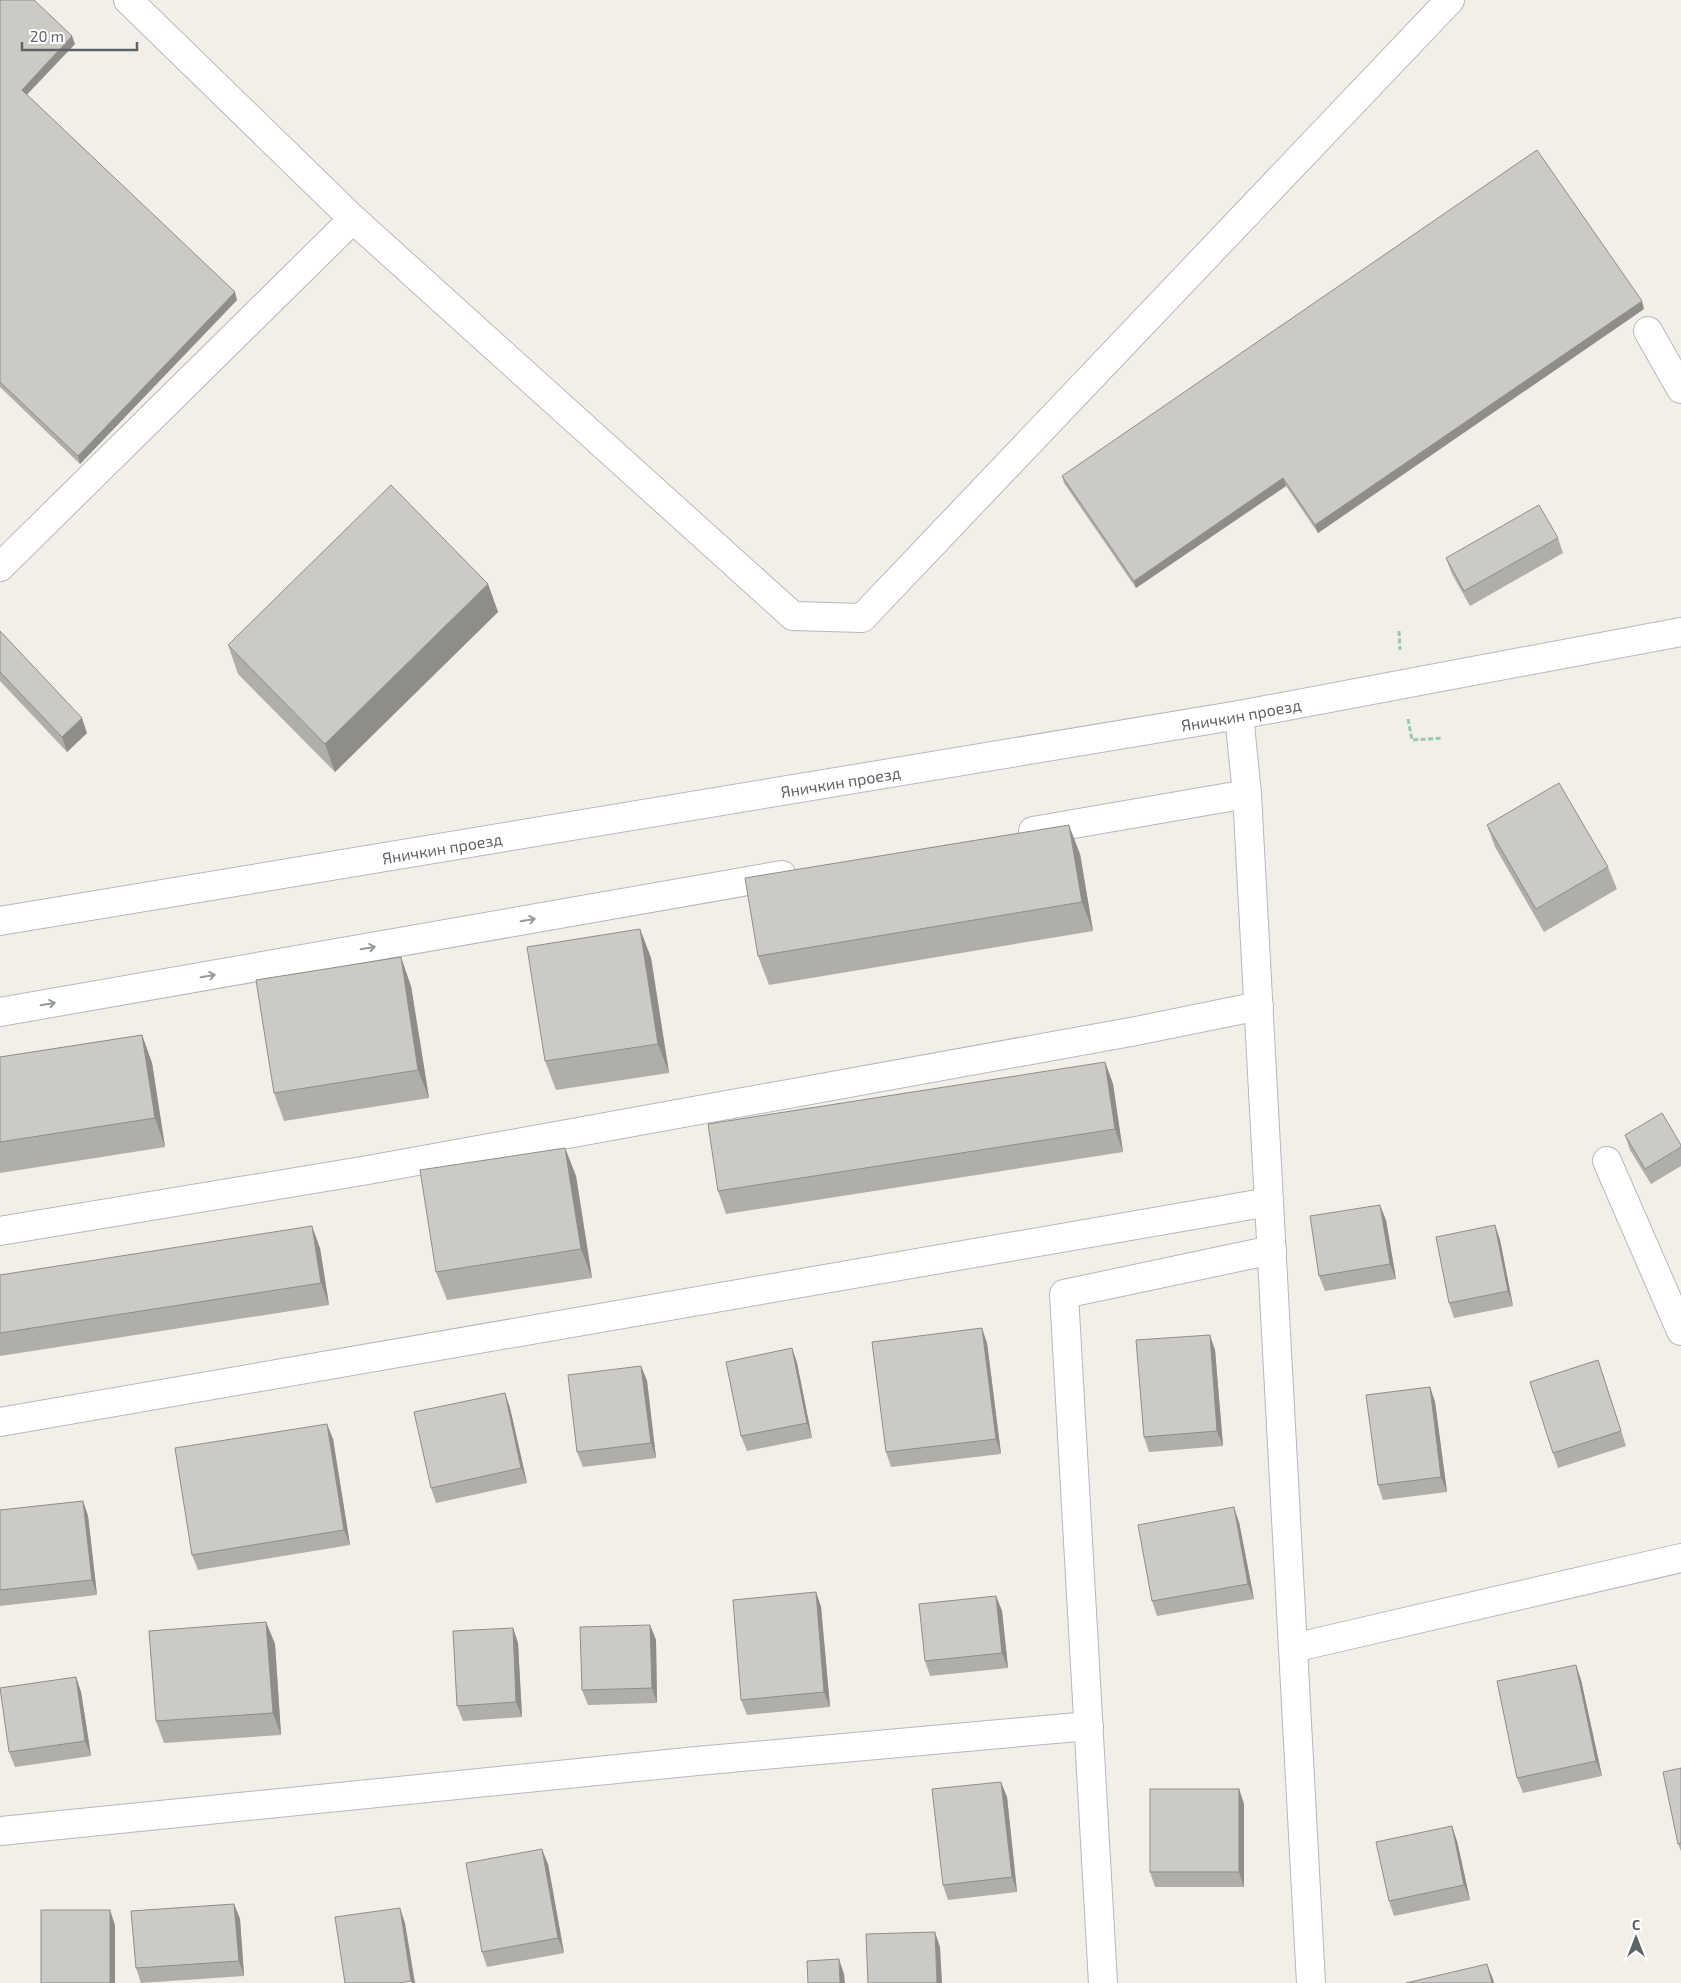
<svg xmlns="http://www.w3.org/2000/svg" width="1681" height="1983" font-family="'Exo 2',sans-serif">
<style>
.lines{fill:none;stroke-linecap:round;stroke-linejoin:round}
.minor-casing{stroke:#b5b8bc;stroke-width:30}
.path{stroke:#9cc7a9;stroke-width:3;stroke-dasharray:5 2.5;stroke-linecap:butt}
.minor{stroke:#fff;stroke-width:28}
.wall{fill:#afaea9}
.shaded-wall{fill:#8f8d8a}
.building{fill:#cccac5;stroke:#8f8d8a}
.oneway{stroke:#979a9d}
.labels{text-anchor:middle;dominant-baseline:central;stroke-width:4;stroke-linejoin:round;paint-order:stroke}
.street-label{font-size:16px;fill:#5f6368;stroke:#fff}
</style>
<rect width="100%" height="100%" fill="#f1efe8"/>
<g class="lines">
<defs>
<g id="minor">
<polyline points="128,0 353,219"/>
<polyline points="1648,331 1681,389"/>
<polyline points="0,567 353,219 793,616 862,618 1450,0"/>
<polyline points="1239,715 1247,794 1311,1983"/>
<polyline points="1033,831 1247,794"/>
<path id="s1" d="M0,921L1239,715L1681,632"/>
<polyline points="0,1012 782,875"/>
<polyline points="1607,1161 1681,1331"/>
<polyline points="0,1231 368,1170 1136,1031 1259,1006"/>
<polyline points="0,1422 1269,1202"/>
<polyline points="1293,1648 1681,1558"/>
<polyline points="0,1831 697,1761 1089,1726"/>
<polyline points="1103,1983 1064,1294 1272,1250"/>
</g>
</defs>
<use href="#minor" class="minor-casing"/>
<g class="path">
<polyline points="1399,631 1400,650"/>
<polyline points="1408,719 1412,740 1443,738"/>
</g>
<use href="#minor" class="minor"/>
</g>
<g class="wall">
<polygon points="0,0 75,44 27,95 237,300 80,464 0,387"/>
<polygon points="1644,309 1318,533 1286,486 1136,588 1064,483 1062,476"/>
<polygon points="1558,538 1563,553 1470,606 1452,574 1446,558"/>
<polygon points="488,584 498,612 335,772 238,674 228,645"/>
<polygon points="0,631 87,733 67,752 0,681"/>
<polygon points="1487,825 1608,867 1617,889 1544,932 1495,847"/>
<polygon points="1080,854 1093,931 769,985 758,956"/>
<polygon points="640,929 651,958 669,1073 556,1090 545,1061"/>
<polygon points="411,986 429,1098 284,1121 274,1093"/>
<polygon points="142,1035 152,1063 165,1147 0,1173 0,1057"/>
<polygon points="1105,1062 1113,1084 1123,1152 726,1214 718,1191"/>
<polygon points="1625,1135 1681,1145 1681,1166 1651,1184 1630,1150"/>
<polygon points="565,1148 576,1176 592,1278 447,1300 436,1272"/>
<polygon points="1386,1220 1396,1279 1325,1291 1319,1276"/>
<polygon points="1495,1225 1500,1240 1513,1306 1454,1318 1449,1303"/>
<polygon points="320,1248 329,1305 0,1356 0,1275"/>
<polygon points="987,1343 1001,1454 891,1467 886,1452"/>
<polygon points="792,1348 797,1363 812,1438 747,1451 741,1436"/>
<polygon points="1215,1350 1223,1446 1149,1452 1144,1437"/>
<polygon points="641,1366 647,1381 656,1458 583,1467 577,1452"/>
<polygon points="1603,1375 1626,1446 1558,1468 1553,1453"/>
<polygon points="1430,1387 1435,1402 1447,1492 1383,1500 1378,1485"/>
<polygon points="505,1393 510,1408 527,1483 436,1503 431,1488"/>
<polygon points="333,1439 350,1545 198,1570 192,1555"/>
<polygon points="83,1501 88,1516 97,1595 0,1606 0,1510"/>
<polygon points="1239,1522 1254,1599 1157,1616 1152,1601"/>
<polygon points="816,1592 821,1607 830,1707 747,1715 741,1700"/>
<polygon points="996,1596 1002,1611 1008,1668 930,1676 925,1661"/>
<polygon points="266,1622 275,1644 281,1735 164,1743 156,1721"/>
<polygon points="650,1625 656,1640 657,1703 588,1705 582,1690"/>
<polygon points="513,1628 518,1643 522,1717 463,1721 457,1706"/>
<polygon points="1576,1665 1581,1680 1602,1776 1523,1793 1517,1778"/>
<polygon points="76,1677 81,1692 91,1756 15,1767 9,1752"/>
<polygon points="1681,1768 1681,1851 1678,1844"/>
<polygon points="1239,1789 1244,1804 1244,1887 1155,1887 1150,1872"/>
<polygon points="1007,1797 1017,1892 948,1900 943,1885"/>
<polygon points="1457,1841 1470,1900 1394,1916 1389,1901"/>
<polygon points="548,1864 564,1953 487,1967 482,1952"/>
<polygon points="234,1904 240,1919 244,1976 141,1983 136,1968"/>
</g>
<g class="shaded-wall">
<polygon points="72,36 75,44 24,97 22,90"/>
<polygon points="235,292 237,300 80,464 78,456"/>
<polygon points="1642,301 1644,309 1318,533 1315,525"/>
<polygon points="1283,478 1286,486 1136,588 1134,581"/>
<polygon points="488,584 498,612 335,772 325,744"/>
<polygon points="82,718 87,733 67,752 62,737"/>
<polygon points="1069,825 1080,854 1093,931 1082,902"/>
<polygon points="640,929 651,958 669,1073 658,1044"/>
<polygon points="401,957 411,986 429,1098 418,1070"/>
<polygon points="142,1035 152,1063 165,1147 155,1118"/>
<polygon points="1105,1062 1113,1084 1123,1152 1115,1129"/>
<polygon points="565,1148 576,1176 592,1278 581,1249"/>
<polygon points="1380,1205 1386,1220 1396,1279 1390,1264"/>
<polygon points="1495,1225 1500,1240 1513,1306 1508,1291"/>
<polygon points="312,1226 320,1248 329,1305 321,1283"/>
<polygon points="982,1328 987,1343 1001,1454 996,1439"/>
<polygon points="1210,1335 1215,1350 1223,1446 1217,1431"/>
<polygon points="792,1348 797,1363 812,1438 807,1423"/>
<polygon points="641,1366 647,1381 656,1458 651,1443"/>
<polygon points="1430,1387 1435,1402 1447,1492 1441,1477"/>
<polygon points="505,1393 510,1408 527,1483 521,1468"/>
<polygon points="327,1424 333,1439 350,1545 344,1530"/>
<polygon points="83,1501 88,1516 97,1595 92,1580"/>
<polygon points="1234,1507 1239,1522 1254,1599 1248,1584"/>
<polygon points="816,1592 821,1607 830,1707 824,1692"/>
<polygon points="996,1596 1002,1611 1008,1668 1002,1653"/>
<polygon points="266,1622 275,1644 281,1735 273,1713"/>
<polygon points="650,1625 656,1640 657,1703 652,1688"/>
<polygon points="513,1628 518,1643 522,1717 516,1702"/>
<polygon points="1576,1665 1581,1680 1602,1776 1596,1761"/>
<polygon points="76,1677 81,1692 91,1756 85,1741"/>
<polygon points="1001,1782 1007,1797 1017,1892 1012,1877"/>
<polygon points="1239,1789 1244,1804 1244,1887 1239,1872"/>
<polygon points="1452,1826 1457,1841 1470,1900 1464,1885"/>
<polygon points="542,1849 548,1864 564,1953 558,1938"/>
<polygon points="234,1904 240,1919 244,1976 239,1961"/>
<polygon points="400,1908 405,1923 415,1983 412,1983 411,1981"/>
<polygon points="110,1910 115,1925 115,1983 110,1983"/>
<polygon points="935,1932 940,1947 942,1983 937,1983"/>
<polygon points="839,1959 844,1974 845,1983 840,1983"/>
<polygon points="1487,1964 1493,1979 1494,1983 1492,1983"/>
</g>
<g class="building">
<polygon points="0,0 34,0 72,36 22,90 235,292 78,456 0,382"/>
<polygon points="1537,150 1642,301 1315,525 1283,478 1134,581 1062,476"/>
<polygon points="391,485 488,584 325,744 228,645"/>
<polygon points="1539,505 1558,538 1464,591 1446,558"/>
<polygon points="0,631 82,718 62,737 0,672"/>
<polygon points="1559,783 1608,867 1536,909 1487,825"/>
<polygon points="1069,825 1082,902 758,956 745,878"/>
<polygon points="640,929 658,1044 545,1061 527,947"/>
<polygon points="401,957 418,1070 274,1093 256,980"/>
<polygon points="142,1035 155,1118 0,1142 0,1057"/>
<polygon points="1105,1062 1115,1129 718,1191 708,1124"/>
<polygon points="1662,1113 1681,1145 1681,1147 1645,1169 1625,1135"/>
<polygon points="565,1148 581,1249 436,1272 420,1170"/>
<polygon points="1380,1205 1390,1264 1319,1276 1310,1216"/>
<polygon points="1495,1225 1508,1291 1449,1303 1436,1237"/>
<polygon points="312,1226 321,1283 0,1333 0,1275"/>
<polygon points="982,1328 996,1439 886,1452 872,1342"/>
<polygon points="1210,1335 1217,1431 1144,1437 1136,1340"/>
<polygon points="792,1348 807,1423 741,1436 726,1362"/>
<polygon points="1598,1360 1621,1431 1553,1453 1530,1382"/>
<polygon points="641,1366 651,1443 577,1452 568,1375"/>
<polygon points="1430,1387 1441,1477 1378,1485 1366,1395"/>
<polygon points="505,1393 521,1468 431,1488 414,1412"/>
<polygon points="327,1424 344,1530 192,1555 175,1448"/>
<polygon points="83,1501 92,1580 0,1590 0,1510"/>
<polygon points="1234,1507 1248,1584 1152,1601 1138,1525"/>
<polygon points="816,1592 824,1692 741,1700 733,1600"/>
<polygon points="996,1596 1002,1653 925,1661 919,1604"/>
<polygon points="266,1622 273,1713 156,1721 149,1631"/>
<polygon points="650,1625 652,1688 582,1690 580,1627"/>
<polygon points="513,1628 516,1702 457,1706 453,1631"/>
<polygon points="1576,1665 1596,1761 1517,1778 1497,1681"/>
<polygon points="76,1677 85,1741 9,1752 0,1688"/>
<polygon points="1681,1768 1681,1843 1678,1844 1663,1772"/>
<polygon points="1001,1782 1012,1877 943,1885 932,1789"/>
<rect x="1150" y="1789" width="89" height="83"/>
<polygon points="1452,1826 1464,1885 1389,1901 1376,1842"/>
<polygon points="542,1849 558,1938 482,1952 466,1863"/>
<polygon points="234,1904 239,1961 136,1968 131,1911"/>
<polygon points="400,1908 411,1981 399,1983 345,1983 335,1917"/>
<rect x="41" y="1910" width="69" height="73"/>
<polygon points="935,1932 937,1983 868,1983 866,1934"/>
<polygon points="839,1959 840,1983 808,1983 807,1961"/>
<polygon points="1487,1964 1492,1983 1406,1983"/>
</g>
<defs><path id="oneway-shaft" d="M-6 0H5M1.5-3L5.5 0L1.5 3" fill="none" stroke-width="1.6" stroke-linecap="round" stroke-linejoin="round" transform="scale(1.25)"/></defs>
<g class="oneway">
<use href="#oneway-shaft" transform="translate(528 920) rotate(-10)"/>
<use href="#oneway-shaft" transform="translate(368 948) rotate(-10)"/>
<use href="#oneway-shaft" transform="translate(208 976) rotate(-10)"/>
<use href="#oneway-shaft" transform="translate(48 1004) rotate(-10)"/>
</g>
<g class="labels">
<g class="street-label">
<text stroke="none"><textPath href="#s1" startOffset="1258">Яничкин проезд</textPath></text>
<text stroke="none"><textPath href="#s1" startOffset="852">Яничкин проезд</textPath></text>
<text stroke="none"><textPath href="#s1" startOffset="448">Яничкин проезд</textPath></text>
</g>
</g>
<g transform="translate(1636 1938)" stroke="#ffffff" stroke-width="4" paint-order="stroke">
<path d="M0-4L9 19L0 12L-9 19Z" fill="#5f6368"/>
<text y="-8" font-size="14" font-weight="bold" text-anchor="middle" fill="#5f6368">С</text>
</g>
<path d="M22 42v8h115v-8" fill="none" stroke="#5f6368" stroke-width="2.5"/>
<text x="30" y="42" font-size="15" fill="#5f6368" stroke="#ffffff" stroke-width="4" paint-order="stroke">20 m</text>
</svg>
